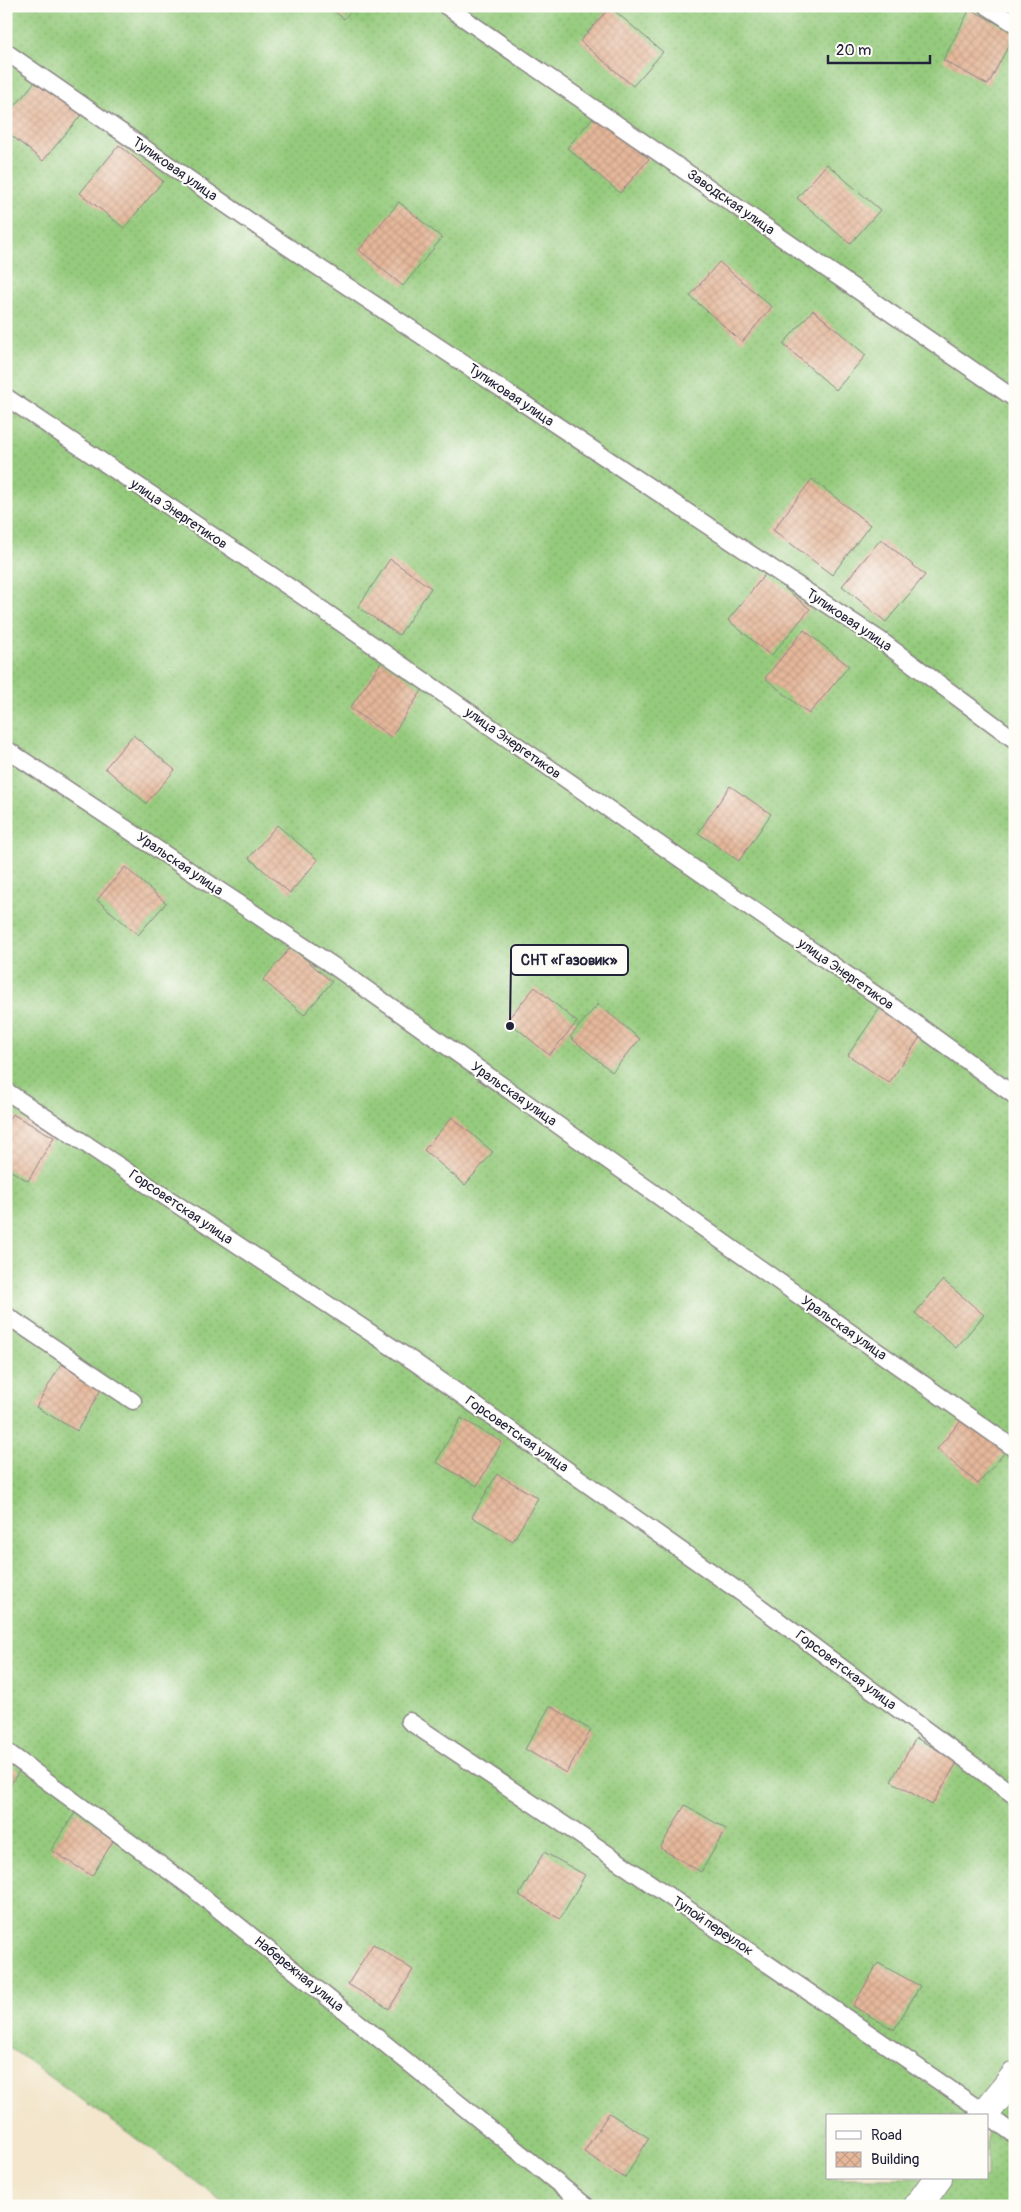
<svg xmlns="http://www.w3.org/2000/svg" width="1021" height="2212" font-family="Pangolin,sans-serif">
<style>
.garden{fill:url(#garden-dots);stroke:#5c765c;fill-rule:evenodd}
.building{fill:url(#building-cross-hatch)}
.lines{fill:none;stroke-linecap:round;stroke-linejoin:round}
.lane-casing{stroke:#8a8484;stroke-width:19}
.street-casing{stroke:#8a8484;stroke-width:30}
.lane{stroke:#fff;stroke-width:16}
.street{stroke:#fff;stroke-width:28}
.labels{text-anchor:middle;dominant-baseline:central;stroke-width:4;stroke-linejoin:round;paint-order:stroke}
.street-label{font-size:14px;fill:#22223b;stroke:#fdfcf7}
.leader{fill:none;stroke:#22223b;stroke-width:2}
.callout-dot{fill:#22223b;stroke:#fdfcf7;stroke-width:2}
.callout{fill:#fdfcf7;stroke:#22223b;stroke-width:2}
.callout-label{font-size:15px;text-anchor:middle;font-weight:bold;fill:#22223b}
</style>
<defs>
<pattern id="garden-dots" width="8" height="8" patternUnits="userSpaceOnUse" patternTransform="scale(1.25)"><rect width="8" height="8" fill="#95cb7d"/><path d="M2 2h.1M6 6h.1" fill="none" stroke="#80ae6d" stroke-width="1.8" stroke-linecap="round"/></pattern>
<pattern id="building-cross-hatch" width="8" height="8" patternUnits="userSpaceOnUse" patternTransform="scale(1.25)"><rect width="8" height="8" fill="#e5b79a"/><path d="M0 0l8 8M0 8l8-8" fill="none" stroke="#c49d86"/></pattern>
</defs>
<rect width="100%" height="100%" fill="#fdfcf7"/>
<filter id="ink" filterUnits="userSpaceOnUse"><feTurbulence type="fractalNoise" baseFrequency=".02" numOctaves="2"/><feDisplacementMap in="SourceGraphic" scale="10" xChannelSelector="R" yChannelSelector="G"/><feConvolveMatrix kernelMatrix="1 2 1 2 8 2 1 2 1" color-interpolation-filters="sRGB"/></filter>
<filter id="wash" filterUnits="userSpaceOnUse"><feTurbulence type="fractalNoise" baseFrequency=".0096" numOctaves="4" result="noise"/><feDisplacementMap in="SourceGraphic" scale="20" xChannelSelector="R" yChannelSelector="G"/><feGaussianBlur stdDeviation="1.12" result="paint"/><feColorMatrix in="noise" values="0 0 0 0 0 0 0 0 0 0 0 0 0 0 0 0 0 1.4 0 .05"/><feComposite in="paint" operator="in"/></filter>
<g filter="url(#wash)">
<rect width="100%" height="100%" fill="#f3e6cc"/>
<path class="garden" d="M6,6H1015V2206H230L6,2045ZM827,2116H987V2178H827Z"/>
<g id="blocks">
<g class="building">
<polygon points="328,6 355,6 344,19"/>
<polygon points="610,7 663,52 633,86 580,41"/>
<polygon points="970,9 1015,33 988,85 943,60"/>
<polygon points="38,78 82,114 43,161 6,131 6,117"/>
<polygon points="596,114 649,159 620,193 567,148"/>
<polygon points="119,145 163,181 124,228 80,193"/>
<polygon points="827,164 880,210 850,244 797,198"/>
<polygon points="399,202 442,238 403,286 359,250"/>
<polygon points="719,262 772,307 742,342 690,296"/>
<polygon points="813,310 866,355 836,390 783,344"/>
<polygon points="812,479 870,525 832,575 773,530"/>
<polygon points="881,539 925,575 886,622 842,586"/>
<polygon points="390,559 431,588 399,635 358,607"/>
<polygon points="766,573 810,609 771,656 728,620"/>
<polygon points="804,630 849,666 809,714 765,678"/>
<polygon points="382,661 423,689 391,737 350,708"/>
<polygon points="133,735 175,770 146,803 105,768"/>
<polygon points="730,786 771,814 739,861 698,833"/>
<polygon points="277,825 318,860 290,893 249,858"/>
<polygon points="125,867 166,903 138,935 97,900"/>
<polygon points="291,947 332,982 304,1015 263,980"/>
<polygon points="535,987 577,1022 549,1055 507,1020"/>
<polygon points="598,1004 640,1039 612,1072 570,1037"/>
<polygon points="880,1008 921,1036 889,1083 848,1055"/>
<polygon points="12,1114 54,1137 28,1181 6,1168 6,1124"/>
<polygon points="452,1117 493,1152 465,1185 424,1150"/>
<polygon points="943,1280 984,1315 956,1348 915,1313"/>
<polygon points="61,1364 102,1388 77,1431 36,1407"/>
<polygon points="965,1416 1006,1451 978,1484 937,1449"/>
<polygon points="461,1418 502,1442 477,1486 436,1462"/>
<polygon points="497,1474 538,1498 513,1541 472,1517"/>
<polygon points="550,1706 591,1730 566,1773 525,1749"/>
<polygon points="916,1738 958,1761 932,1805 891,1781"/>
<polygon points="6,1763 19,1771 6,1792"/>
<polygon points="685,1805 726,1829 701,1872 660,1848"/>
<polygon points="76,1811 116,1836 92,1876 51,1850"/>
<polygon points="544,1852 585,1875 560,1919 519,1895"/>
<polygon points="373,1944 413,1970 389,2009 348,1984"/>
<polygon points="878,1963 920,1986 894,2030 853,2006"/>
<polygon points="609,2113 649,2138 625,2178 584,2152"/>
</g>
</g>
</g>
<g filter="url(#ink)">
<use href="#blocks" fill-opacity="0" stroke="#8a8484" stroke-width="1"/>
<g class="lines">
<defs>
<g id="lane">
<polyline points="446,6 1015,399"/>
<polyline points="987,6 1015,24"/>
<polyline points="6,52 264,231 880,640 1015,740"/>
<polyline points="6,397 301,595 889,1004 1015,1096"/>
<polyline points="6,749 335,967 1015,1449"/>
<polyline points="6,1091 413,1361 744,1595 1015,1796"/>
<polyline points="6,1315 133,1401"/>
<polyline points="409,1721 590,1842 985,2113 1015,2135"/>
<polyline points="6,1751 192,1888 586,2206"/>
</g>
<g id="street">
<polyline points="983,2116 1015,2076"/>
<polyline points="918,2206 938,2178"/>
</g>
</defs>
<use href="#lane" class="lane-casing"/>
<use href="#street" class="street-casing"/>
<use href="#lane" class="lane"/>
<use href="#street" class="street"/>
</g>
</g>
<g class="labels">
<g class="street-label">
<text transform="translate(175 169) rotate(35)">Тупиковая улица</text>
<text transform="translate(731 202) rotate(35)">Заводская улица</text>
<text transform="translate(511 395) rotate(34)">Тупиковая улица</text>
<text transform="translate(179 514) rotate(34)">улица Энергетиков</text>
<text transform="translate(849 620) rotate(34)">Тупиковая улица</text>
<text transform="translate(513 743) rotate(35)">улица Энергетиков</text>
<text transform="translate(180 864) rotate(34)">Уральская улица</text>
<text transform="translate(846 974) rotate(35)">улица Энергетиков</text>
<text transform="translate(514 1094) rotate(35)">Уральская улица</text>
<text transform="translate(181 1207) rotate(34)">Горсоветская улица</text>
<text transform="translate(844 1328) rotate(35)">Уральская улица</text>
<text transform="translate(517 1434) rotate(35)">Горсоветская улица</text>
<text transform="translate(846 1670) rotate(37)">Горсоветская улица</text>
<text transform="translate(713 1926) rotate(34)">Тупой переулок</text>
<text transform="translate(299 1974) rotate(39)">Набережная улица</text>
</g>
</g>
<path class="leader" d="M510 1026L511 960"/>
<circle class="callout-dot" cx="510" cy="1026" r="5"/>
<rect class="callout" x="511" y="945" width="117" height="30" rx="5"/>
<g class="callout-label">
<text x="569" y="965">СНТ «Газовик»</text>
</g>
<rect width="1021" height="2212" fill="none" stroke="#fdfcf7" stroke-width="25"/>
<rect x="826" y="2114" width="162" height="65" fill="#fdfcf7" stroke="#a5a5ac"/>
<rect x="836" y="2131" width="25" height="8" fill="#ffffff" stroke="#a5a5ac"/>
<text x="871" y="2140" font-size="15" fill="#22223b">Road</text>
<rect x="836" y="2152" width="25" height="15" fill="url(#building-cross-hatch)" stroke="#a5a5ac"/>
<text x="871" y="2164" font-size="15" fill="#22223b">Building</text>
<path d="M828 55v8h102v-8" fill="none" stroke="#22223b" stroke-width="2.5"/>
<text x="836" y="55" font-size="15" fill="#22223b" stroke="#fdfcf7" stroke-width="4" paint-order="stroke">20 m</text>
</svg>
